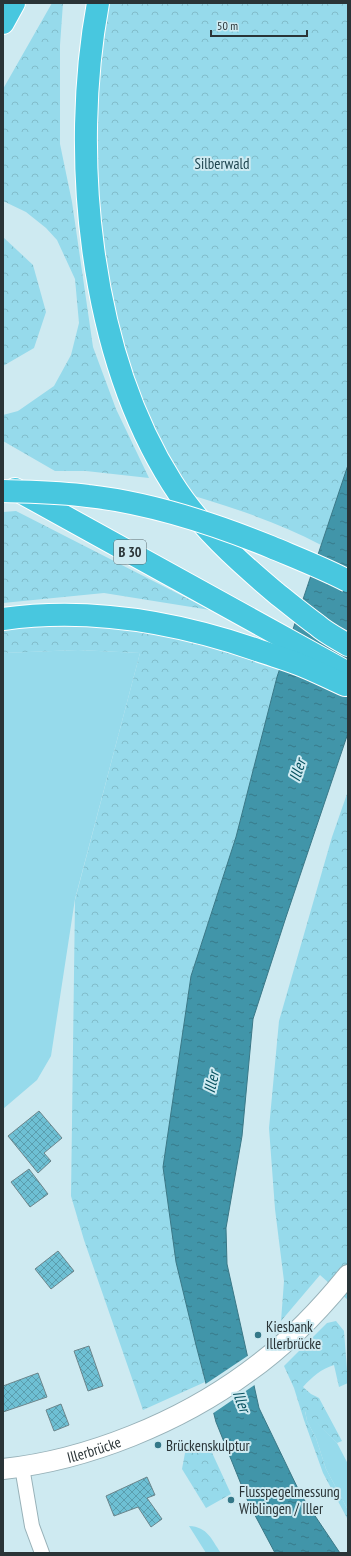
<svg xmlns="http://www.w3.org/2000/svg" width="351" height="1556" font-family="'PT Sans Narrow',sans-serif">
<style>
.grass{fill:#96daeb}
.forest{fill:url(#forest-crowns)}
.water{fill:url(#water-ripples);stroke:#3a7887}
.pier{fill:#ceeaf1}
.building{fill:url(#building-cross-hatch);stroke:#6b858b}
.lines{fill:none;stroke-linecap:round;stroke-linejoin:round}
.minor-casing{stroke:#97b1b8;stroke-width:16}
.secondary-casing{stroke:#97b1b8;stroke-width:22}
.trunk-casing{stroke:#fff;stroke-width:24}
.minor{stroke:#fff;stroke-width:14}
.secondary{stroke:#fff;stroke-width:20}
.trunk{stroke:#48c7df;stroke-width:22}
.trunk-bridge-casing{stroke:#fff;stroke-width:24;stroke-linecap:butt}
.trunk-bridge{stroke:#48c7df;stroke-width:22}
.poi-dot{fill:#347888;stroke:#ceeaf1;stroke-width:1.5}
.labels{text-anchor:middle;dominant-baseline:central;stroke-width:4;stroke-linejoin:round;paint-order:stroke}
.shield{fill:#ceeaf1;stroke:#5b6b6f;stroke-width:1}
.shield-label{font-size:14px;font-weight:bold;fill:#2a3437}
.park-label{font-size:15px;fill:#204650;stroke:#ceeaf1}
.poi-label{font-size:15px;fill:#2a3437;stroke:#ceeaf1;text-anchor:start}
.street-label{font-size:15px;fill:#2a3437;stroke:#ceeaf1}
.water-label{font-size:16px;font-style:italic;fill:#075260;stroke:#ceeaf1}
</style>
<defs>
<pattern id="forest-crowns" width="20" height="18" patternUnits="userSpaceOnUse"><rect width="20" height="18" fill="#96daeb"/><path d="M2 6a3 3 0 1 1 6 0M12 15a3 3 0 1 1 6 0" fill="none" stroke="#81bcca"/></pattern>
<pattern id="water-ripples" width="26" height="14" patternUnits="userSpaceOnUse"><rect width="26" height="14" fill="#4195a9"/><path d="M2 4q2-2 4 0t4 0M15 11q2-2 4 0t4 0" fill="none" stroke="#377a8a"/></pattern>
<pattern id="building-cross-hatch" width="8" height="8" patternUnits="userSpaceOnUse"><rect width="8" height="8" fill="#6ec0d4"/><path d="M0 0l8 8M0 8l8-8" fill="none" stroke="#5b9dad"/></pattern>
</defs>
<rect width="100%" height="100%" fill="#ceeaf1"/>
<g class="grass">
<polygon points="78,650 140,653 75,899 51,1056 37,1080 3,1109 3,653"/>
<polygon points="305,1410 337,1443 348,1464 348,1510 326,1469 316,1438 307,1421"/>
<path d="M189,1526C208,1527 211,1539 221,1553H206Z"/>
</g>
<g class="forest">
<polygon points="52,3 63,3 60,45 60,144 72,202 93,347 116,409 149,478 86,471 55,471 3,441 3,415 18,411 54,386 71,355 79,323 75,279 57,240 46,228 26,212 3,201 3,89"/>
<path d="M106,3H348V465L321,545C278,522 231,507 184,493L134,382L108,283L97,204L94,122Z"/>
<polygon points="3,237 33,265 46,312 34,348 3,366"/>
<polygon points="16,511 210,610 104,593 3,603 3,512"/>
<polygon points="59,623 146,630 207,641 280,667 236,837 191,976 163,1167 176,1262 205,1382 143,1410 84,1240 71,1196 75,900 140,653 78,650 3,653 3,629"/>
<polygon points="348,791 348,1300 320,1275 281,1321 284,1281 275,1209 269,1128 279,1021 332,837"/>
<path d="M336,1321L344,1331L348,1383L339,1387L334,1365C321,1369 312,1377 303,1387L311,1394L319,1398L342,1441L337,1443L305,1411L307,1421L316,1438L326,1469L348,1510V1520L323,1473L304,1420L294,1388L284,1366L327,1323Z"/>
<polygon points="208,1444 231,1494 206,1508 182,1469 185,1453"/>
</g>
<polygon class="water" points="348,465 348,733 286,917 253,1019 242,1136 226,1228 227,1264 259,1408 301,1495 340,1553 275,1553 249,1504 216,1422 196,1345 176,1262 163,1167 191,976 236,837 277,677"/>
<polygon class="pier" points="249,1355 256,1384 212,1414 204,1385"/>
<g class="building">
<polygon points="39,1111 62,1138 44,1153 51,1161 38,1173 8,1136"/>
<polygon points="29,1169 48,1194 30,1207 11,1182"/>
<polygon points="58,1251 74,1271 51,1289 35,1269"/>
<polygon points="89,1346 103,1386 88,1391 74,1351"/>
<polygon points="38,1373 47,1397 3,1412 3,1386"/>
<polygon points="61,1404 69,1425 54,1431 46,1410"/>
<polygon points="147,1477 155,1495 147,1498 162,1519 151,1527 138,1507 114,1516 106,1496"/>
</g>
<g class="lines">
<defs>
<polyline id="minor" points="22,1467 32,1526 42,1553"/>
<g id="secondary">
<path id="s1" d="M3,1469C88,1460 180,1422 248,1372C286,1345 319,1311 348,1275"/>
</g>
<g id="trunk">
<path d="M98,3C70,154 89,352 172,483C199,526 238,561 276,593C290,604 303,615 317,625C326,633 338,639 348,645"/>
<polyline points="3,23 14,3"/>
<polyline points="15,489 348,673"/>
<path d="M3,619C89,607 176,622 257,650C271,655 285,659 298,664C314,670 329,678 345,685"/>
</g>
</defs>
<use href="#minor" class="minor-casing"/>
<use href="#secondary" class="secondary-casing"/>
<use href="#trunk" class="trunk-casing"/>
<use href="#minor" class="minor"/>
<use href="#secondary" class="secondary"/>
<use href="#trunk" class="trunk"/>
<defs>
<path id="trunk-bridge" d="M3,491C31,492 59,492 88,496C151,503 212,523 271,547C297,558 323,568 348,581"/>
</defs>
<use href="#trunk-bridge" class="trunk-bridge-casing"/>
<use href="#trunk-bridge" class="trunk-bridge"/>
</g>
<g class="poi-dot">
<circle cx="258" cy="1335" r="4"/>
<circle cx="158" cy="1445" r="4"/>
<circle cx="231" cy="1500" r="4"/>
</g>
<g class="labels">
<rect class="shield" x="114" y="540" width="32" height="24" rx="3"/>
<g class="shield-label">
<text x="130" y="552">B 30</text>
</g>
<g class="park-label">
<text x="222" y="163">Silberwald</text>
</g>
<g class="poi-label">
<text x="266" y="1326">Kiesbank<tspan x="266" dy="17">Illerbrücke</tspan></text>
<text x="166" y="1445">Brückenskulptur</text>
<text x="239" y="1491">Flusspegelmessung<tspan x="239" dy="17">Wiblingen / Iller</tspan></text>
</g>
<g class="street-label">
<text stroke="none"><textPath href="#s1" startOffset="93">Illerbrücke</textPath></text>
</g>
<g class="water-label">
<text transform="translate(297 770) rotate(-72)">Iller</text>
<text transform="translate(211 1082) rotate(-78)">Iller</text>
<text transform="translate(242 1401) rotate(70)">Iller</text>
</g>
</g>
<rect width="351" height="1556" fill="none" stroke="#2a3437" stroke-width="8"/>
<path d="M211 30v6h96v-6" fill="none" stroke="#2a3437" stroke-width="2"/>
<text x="217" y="30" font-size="12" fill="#2a3437" stroke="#ceeaf1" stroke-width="3" paint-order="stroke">50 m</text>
</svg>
